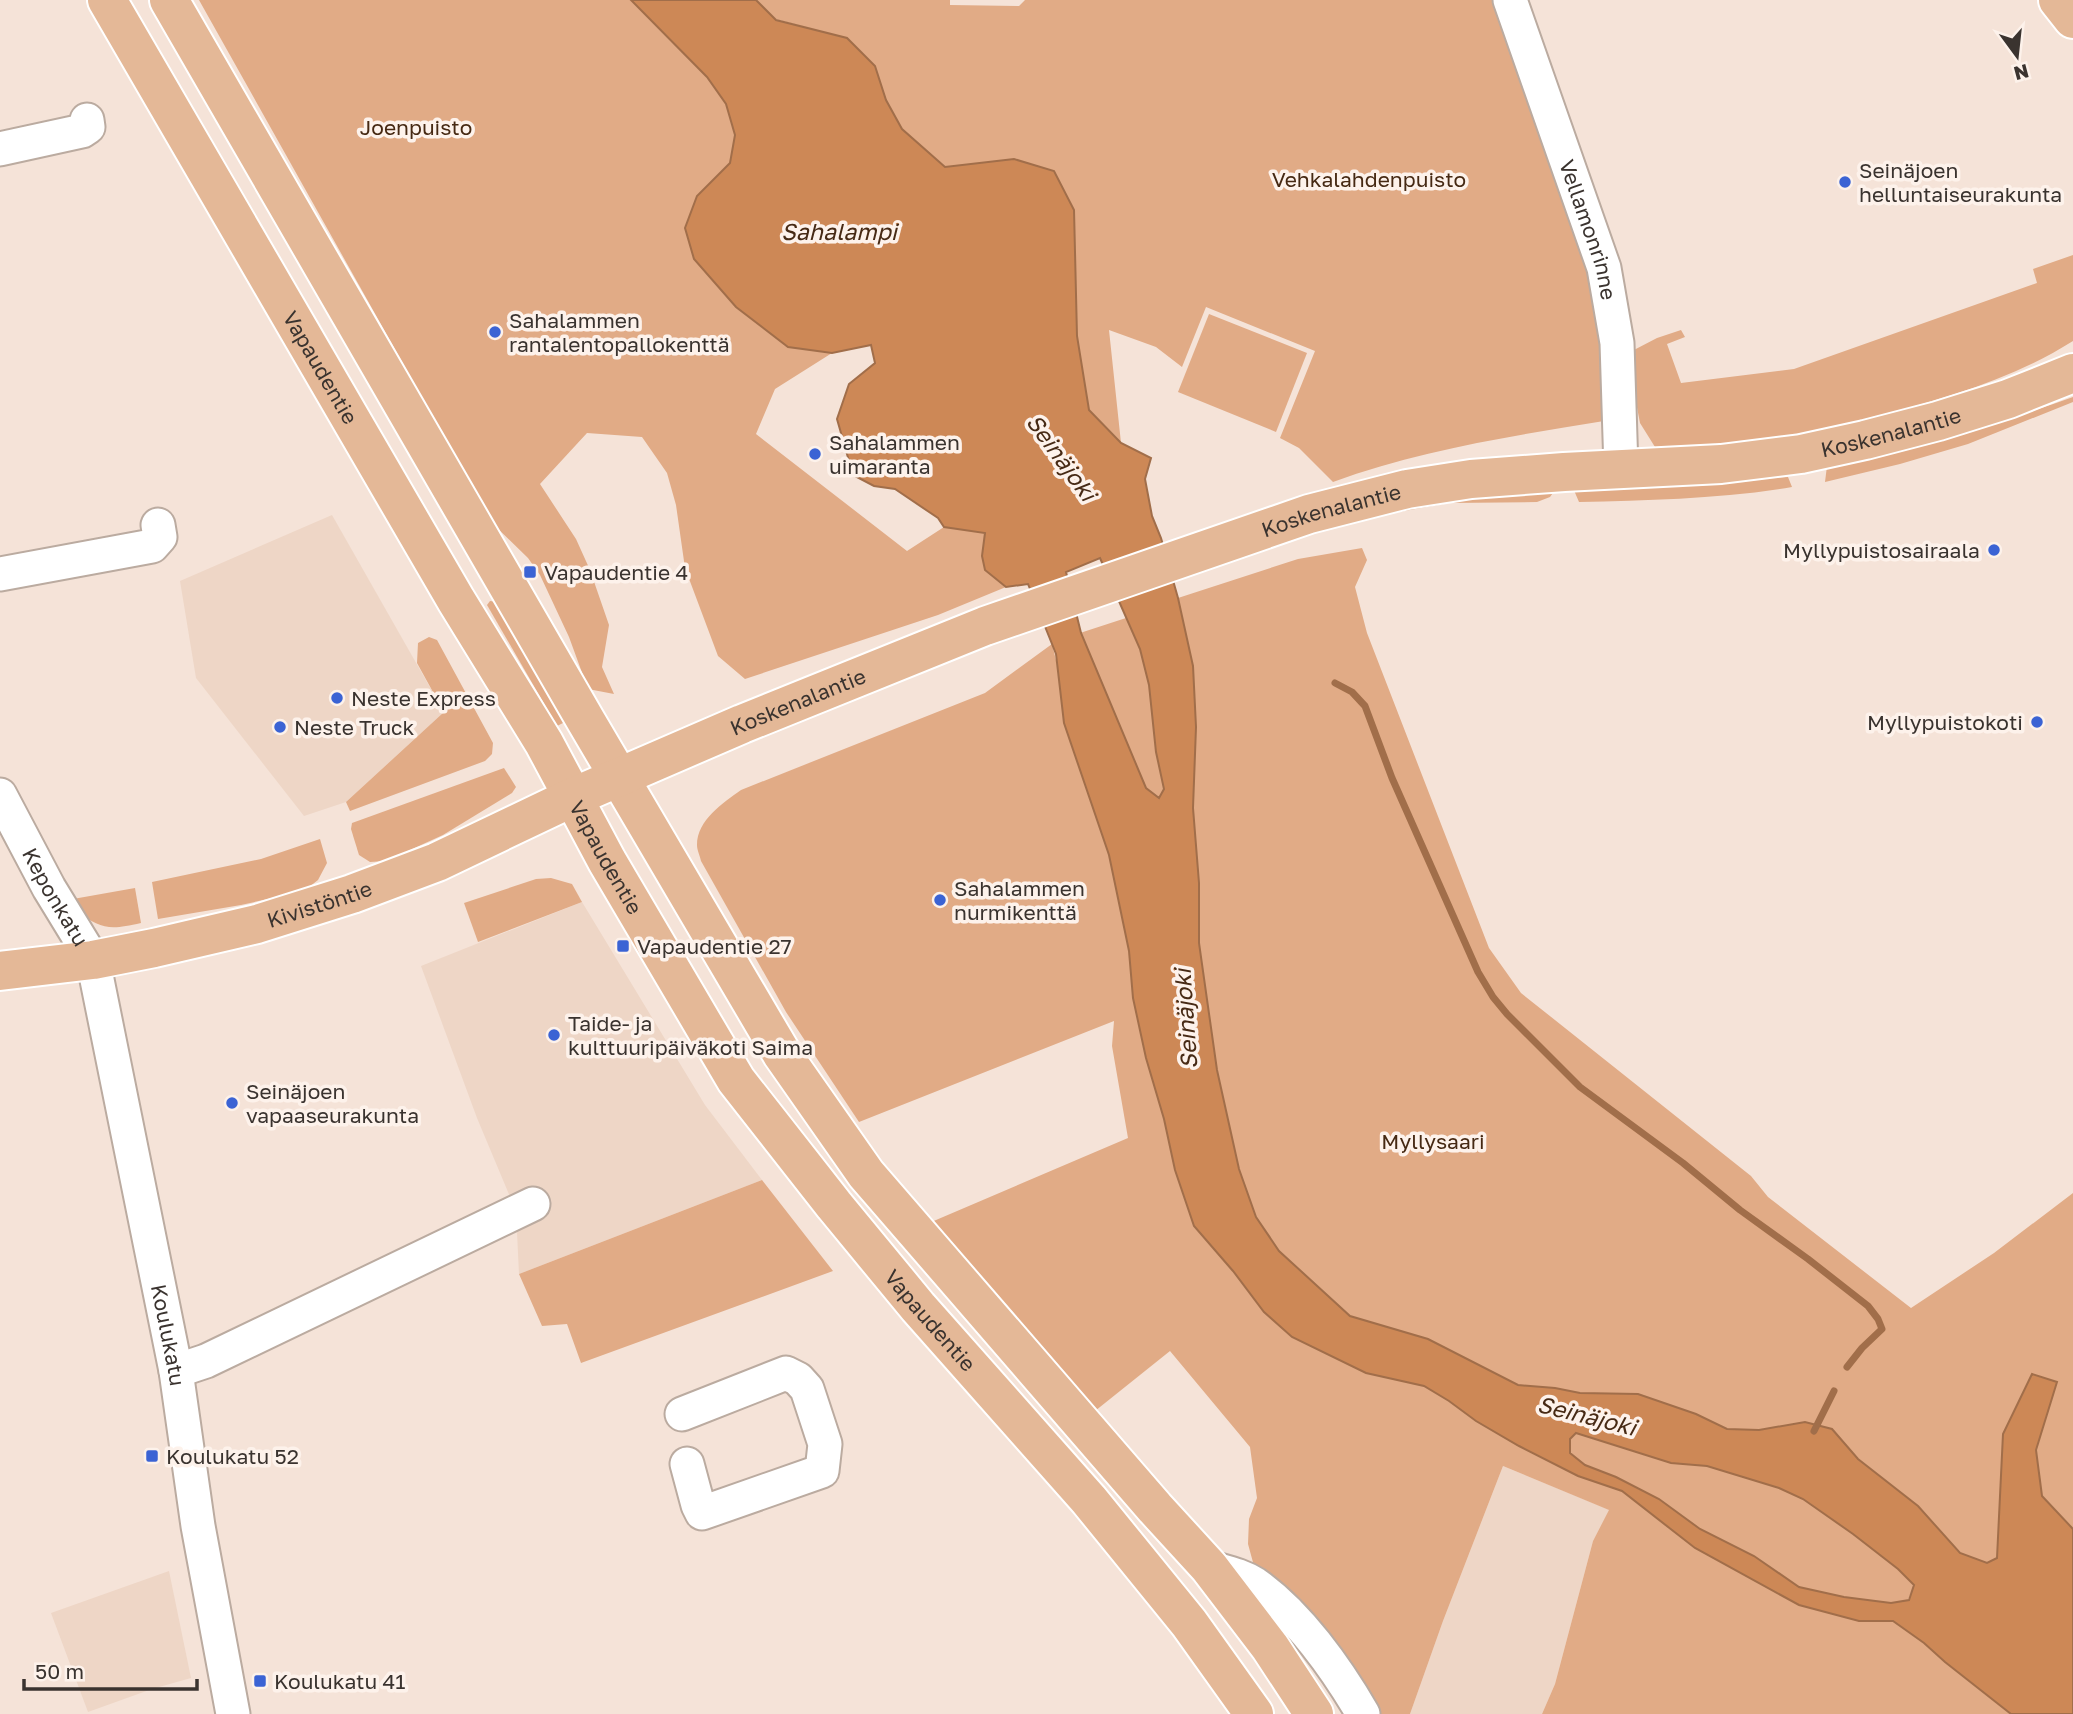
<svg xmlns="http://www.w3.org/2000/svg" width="2073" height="1714" font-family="'Golos Text',sans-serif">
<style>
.built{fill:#eed6c6}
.green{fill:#e1ab86}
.water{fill:#cd8856;stroke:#a16e4a;stroke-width:2;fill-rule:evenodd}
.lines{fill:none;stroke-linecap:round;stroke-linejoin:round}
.stream{stroke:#a16e4a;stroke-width:7}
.minor-casing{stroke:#bbaba0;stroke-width:37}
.major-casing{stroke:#fff;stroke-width:42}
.minor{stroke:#fff;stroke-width:33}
.major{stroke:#e4b897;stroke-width:38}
.poi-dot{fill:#3b63d4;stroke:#fdf2eb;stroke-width:2.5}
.labels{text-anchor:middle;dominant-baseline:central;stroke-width:7;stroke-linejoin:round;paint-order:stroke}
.park-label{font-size:21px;fill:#462913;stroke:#fdf2eb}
.poi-label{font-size:21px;fill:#3a332f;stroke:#fdf2eb;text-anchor:start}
.street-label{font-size:21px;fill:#3a332f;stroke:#fdf2eb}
.water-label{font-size:23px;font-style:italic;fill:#472a15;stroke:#fdf2eb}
</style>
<rect width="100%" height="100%" fill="#f5e3d8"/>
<g class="built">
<polygon points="332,515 444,712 346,802 304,816 196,678 180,581"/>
<polygon points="582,902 705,1105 762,1180 519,1274 516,1211 477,1118 421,966"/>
<polygon points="1503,1466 1610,1510 1593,1541 1555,1684 1542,1714 1410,1714 1443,1621"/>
<polygon points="169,1571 191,1678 152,1689 88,1712 51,1613"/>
</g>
<g class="green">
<polygon points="199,0 631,0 707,77 726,104 735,135 730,163 697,196 685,227 694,259 788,346 832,353 775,389 756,434 907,551 944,527 986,533 982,556 985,570 1006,587 938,615 745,679 718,656 685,568 676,505 667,473 642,437 587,433 540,484 576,539 590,570 609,625 602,667 614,694 588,689 569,637 540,575 528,558 493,524"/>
<path d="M756,0H950V5L1019,6L1025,0H1497L1586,258L1602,343L1604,421C1513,436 1420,450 1333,482L1299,448L1280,438L1315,351L1206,307L1182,367L1156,347L1109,330L1121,443L1089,410L1077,336L1014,159L945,167L902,129L886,100L875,66L847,38L775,19Z"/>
<path d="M2073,255V341C2013,379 1943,399 1875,417C1845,426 1813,435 1782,440C1740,446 1697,446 1655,447L1640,423L1630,371L1632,351L1657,338L1681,330L1685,337L1667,344L1681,383L1794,369L2037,283L2033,269Z"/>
<polygon points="1209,314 1307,353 1276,432 1178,392"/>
<path d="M2073,397V402L1968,444L1900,464L1825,482L1827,466C1910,445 1993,426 2073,397Z"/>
<path d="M1788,477L1792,487C1721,499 1650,500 1579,502L1573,488Z"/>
<polygon points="1555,490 1550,497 1537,502 1449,503 1343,522 1420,500"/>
<polygon points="1362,548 1367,560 1355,587 1367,633 1489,948 1521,993 1751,1176 1768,1197 1911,1308 1994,1253 2073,1193 2073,1529 2042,1496 2036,1450 2056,1382 2003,1434 1997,1559 1987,1563 1960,1553 1918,1506 1858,1459 1832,1429 1805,1422 1759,1430 1727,1429 1696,1414 1638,1394 1580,1393 1555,1388 1518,1385 1428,1339 1350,1316 1279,1251 1256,1217 1239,1169 1217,1070 1199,943 1199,883 1193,808 1196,727 1193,666 1178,598 1298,559"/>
<polygon points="490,601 498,602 569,720 557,726 487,605"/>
<polygon points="1126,618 1140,649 1149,685 1156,752 1164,789 1159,799 1146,788 1080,633"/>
<polygon points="429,637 437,640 493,743 492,754 485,761 350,811 346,802 444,712 417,663 418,643"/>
<path d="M1052,644L1089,794L1109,855L1129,951L1133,998L1146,1058L1164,1119L1175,1170L1194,1226L1233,1271L1264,1312L1292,1337L1366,1373L1424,1386L1449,1401L1476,1421L1519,1446L1578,1476L1622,1491L1695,1548L1799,1605L1859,1621H1893L1924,1643L1945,1662L2011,1714H1542L1555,1684L1593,1541L1609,1510L1503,1466L1443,1621L1410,1714H1371L1254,1566L1248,1544L1249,1519L1257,1498L1250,1447L1170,1351L1090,1415L929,1223L1128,1138L1112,1046L1114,1021L859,1122L786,1012L701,861C700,856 697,850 697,845C697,820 723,803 741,790L985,693Z"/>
<polygon points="504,768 516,787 512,793 443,835 386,861 370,862 359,855 351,829 352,823"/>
<polygon points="320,839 327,863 318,880 304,891 241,905 158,919 152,882 261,859"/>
<polygon points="551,878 572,884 582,902 478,942 464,903 536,879"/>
<path d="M135,888L141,923C110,930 101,930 76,910L73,899Z"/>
<polygon points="762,1180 833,1271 581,1363 567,1324 542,1326 519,1274"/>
<polygon points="1577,1433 1671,1463 1707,1466 1779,1488 1803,1499 1853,1534 1898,1569 1914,1585 1908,1600 1891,1603 1844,1597 1799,1587 1754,1556 1700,1529 1659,1499 1616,1477 1585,1465 1570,1453 1570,1439"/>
</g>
<path class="water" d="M631,0H756L776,20L847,38L875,66L886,100L902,129L945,167L1014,159L1054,171L1074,210L1077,336L1089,410L1121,443L1151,458L1145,479L1152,516L1161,538L1178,598L1193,666L1196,727L1193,808L1199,883V943L1217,1070L1239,1169L1256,1217L1279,1251L1350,1316L1428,1339L1518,1385L1555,1388L1580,1393L1638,1394L1696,1414L1727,1429L1759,1430L1805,1422L1832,1429L1858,1459L1918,1506L1960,1553L1987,1563L1997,1558L2003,1434L2032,1374L2057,1382L2036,1450L2042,1496L2073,1529V1714H2011L1945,1662L1924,1643L1893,1621H1859L1799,1605L1695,1548L1622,1491L1578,1476L1519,1446L1476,1421L1449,1401L1424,1386L1366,1373L1292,1337L1264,1312L1233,1271L1194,1226L1175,1170L1164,1119L1146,1058L1133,998L1129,951L1109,855L1064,723L1056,654L1028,584L1006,587L985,570L982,556L985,533L944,527L938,518L895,489L874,486L853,475L837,419L849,384L875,363L871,345L832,353L788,347L736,307L694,259L685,228L697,196L730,163L735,135L726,104L707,77ZM1100,558L1140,649L1149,685L1156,752L1164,789L1159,798L1146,788L1081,633L1066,572ZM1576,1433L1671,1463L1707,1466L1779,1488L1803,1499L1853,1534L1898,1569L1914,1585L1909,1600L1891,1603L1844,1597L1799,1587L1754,1556L1700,1529L1659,1499L1616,1477L1585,1465L1570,1453V1439Z"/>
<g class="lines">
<g class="stream">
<polyline points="1335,683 1352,692 1365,706 1392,778 1478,972 1493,997 1507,1014 1580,1087 1683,1163 1740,1210 1808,1259 1868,1306 1878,1319 1882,1329 1862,1348 1847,1367"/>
<polyline points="1814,1431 1834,1391"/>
</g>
<defs>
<g id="minor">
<path id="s1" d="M1510,0L1604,268L1617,343L1621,469"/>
<polyline points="0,149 82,131 88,127 87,120"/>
<polyline points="0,574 152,546 160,537 158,525"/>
<path id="s2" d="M0,795L49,888L93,960L176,1371L198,1526L233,1714"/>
<polyline points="176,1371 206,1361 533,1204"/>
<polyline points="682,1414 786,1373 798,1379 807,1389 825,1444 822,1471 702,1513 698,1505 687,1464"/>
<path d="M1209,1567C1225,1572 1241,1575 1255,1584C1298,1614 1337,1669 1363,1714"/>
</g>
<g id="major">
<path id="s3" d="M107,0L456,600L544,743L607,861L736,1080L834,1205L918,1307L1089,1500L1189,1623L1254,1714"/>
<polyline points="169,0 586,721 782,1054 866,1174 1155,1508 1209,1567 1270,1647 1314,1714"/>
<polyline points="2058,0 2073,19"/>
<path id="s4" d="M0,971L93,960L154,948L257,924L352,894L437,862L573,797L742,724L985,626L1309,514L1407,489L1471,479L1564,472L1721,464L1801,454L1865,440L1938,421L2008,399L2073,373"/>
</g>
</defs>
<use href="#minor" class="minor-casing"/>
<use href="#major" class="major-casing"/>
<use href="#minor" class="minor"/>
<use href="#major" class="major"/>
</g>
<g class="poi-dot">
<circle cx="1845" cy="182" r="7"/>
<circle cx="495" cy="332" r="7"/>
<circle cx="815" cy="454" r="7"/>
<circle cx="1994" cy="550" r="7"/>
<rect x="523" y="565" width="14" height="14" rx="3.5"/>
<circle cx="337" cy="698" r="7"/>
<circle cx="2037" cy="722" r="7"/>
<circle cx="280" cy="727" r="7"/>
<circle cx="940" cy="900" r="7"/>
<rect x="616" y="939" width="14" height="14" rx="3.5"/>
<circle cx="554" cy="1035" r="7"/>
<circle cx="232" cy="1103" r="7"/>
<rect x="145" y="1449" width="14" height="14" rx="3.5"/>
<rect x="253" y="1674" width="14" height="14" rx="3.5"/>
</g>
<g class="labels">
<g class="park-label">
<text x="416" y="127">Joenpuisto</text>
<text x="1369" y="179">Vehkalahdenpuisto</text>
<text x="1433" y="1141">Myllysaari</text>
</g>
<g class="poi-label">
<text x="1859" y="170">Seinäjoen<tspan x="1859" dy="24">helluntaiseurakunta</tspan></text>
<text x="509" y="320">Sahalammen<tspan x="509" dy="24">rantalentopallokenttä</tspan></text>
<text x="829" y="442">Sahalammen<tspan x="829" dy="24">uimaranta</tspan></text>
<text x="1980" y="550" text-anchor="end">Myllypuistosairaala</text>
<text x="544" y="572">Vapaudentie 4</text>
<text x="351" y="698">Neste Express</text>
<text x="2023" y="722" text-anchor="end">Myllypuistokoti</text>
<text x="294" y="727">Neste Truck</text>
<text x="954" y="888">Sahalammen<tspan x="954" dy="24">nurmikenttä</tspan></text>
<text x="637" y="946">Vapaudentie 27</text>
<text x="568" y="1023">Taide- ja<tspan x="568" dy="24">kulttuuripäiväkoti Saima</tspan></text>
<text x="246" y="1091">Seinäjoen<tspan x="246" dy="24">vapaaseurakunta</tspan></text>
<text x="166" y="1456">Koulukatu 52</text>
<text x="274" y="1681">Koulukatu 41</text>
</g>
<g class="street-label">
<text stroke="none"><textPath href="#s1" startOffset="243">Vellamonrinne</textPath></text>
<text stroke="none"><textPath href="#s3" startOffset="425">Vapaudentie</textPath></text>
<text stroke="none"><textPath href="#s4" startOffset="1981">Koskenalantie</textPath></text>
<text stroke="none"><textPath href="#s4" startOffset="1414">Koskenalantie</textPath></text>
<text stroke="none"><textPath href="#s4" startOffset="847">Koskenalantie</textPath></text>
<text stroke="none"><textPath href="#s3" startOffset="992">Vapaudentie</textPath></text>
<text stroke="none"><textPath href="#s2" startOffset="116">Keponkatu</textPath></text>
<text stroke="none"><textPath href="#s4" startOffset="327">Kivistöntie</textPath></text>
<text stroke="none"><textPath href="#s3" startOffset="1559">Vapaudentie</textPath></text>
<text stroke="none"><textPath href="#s2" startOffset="572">Koulukatu</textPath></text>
</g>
<g class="water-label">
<text x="839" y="231">Sahalampi</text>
<text transform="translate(1062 457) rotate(54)">Seinäjoki</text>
<text transform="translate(1185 1019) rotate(-94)">Seinäjoki</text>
<text transform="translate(1587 1415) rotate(14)">Seinäjoki</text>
</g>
</g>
<g transform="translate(2017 56) rotate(165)" stroke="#fdf2eb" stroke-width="5" paint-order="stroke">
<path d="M0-5L12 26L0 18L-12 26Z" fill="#3a332f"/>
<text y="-10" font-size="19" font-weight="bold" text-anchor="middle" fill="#3a332f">N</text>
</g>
<path d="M24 1679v10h173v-10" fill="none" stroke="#3a332f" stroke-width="3.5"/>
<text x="35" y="1679" font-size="21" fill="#3a332f" stroke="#fdf2eb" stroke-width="5" paint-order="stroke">50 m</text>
</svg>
